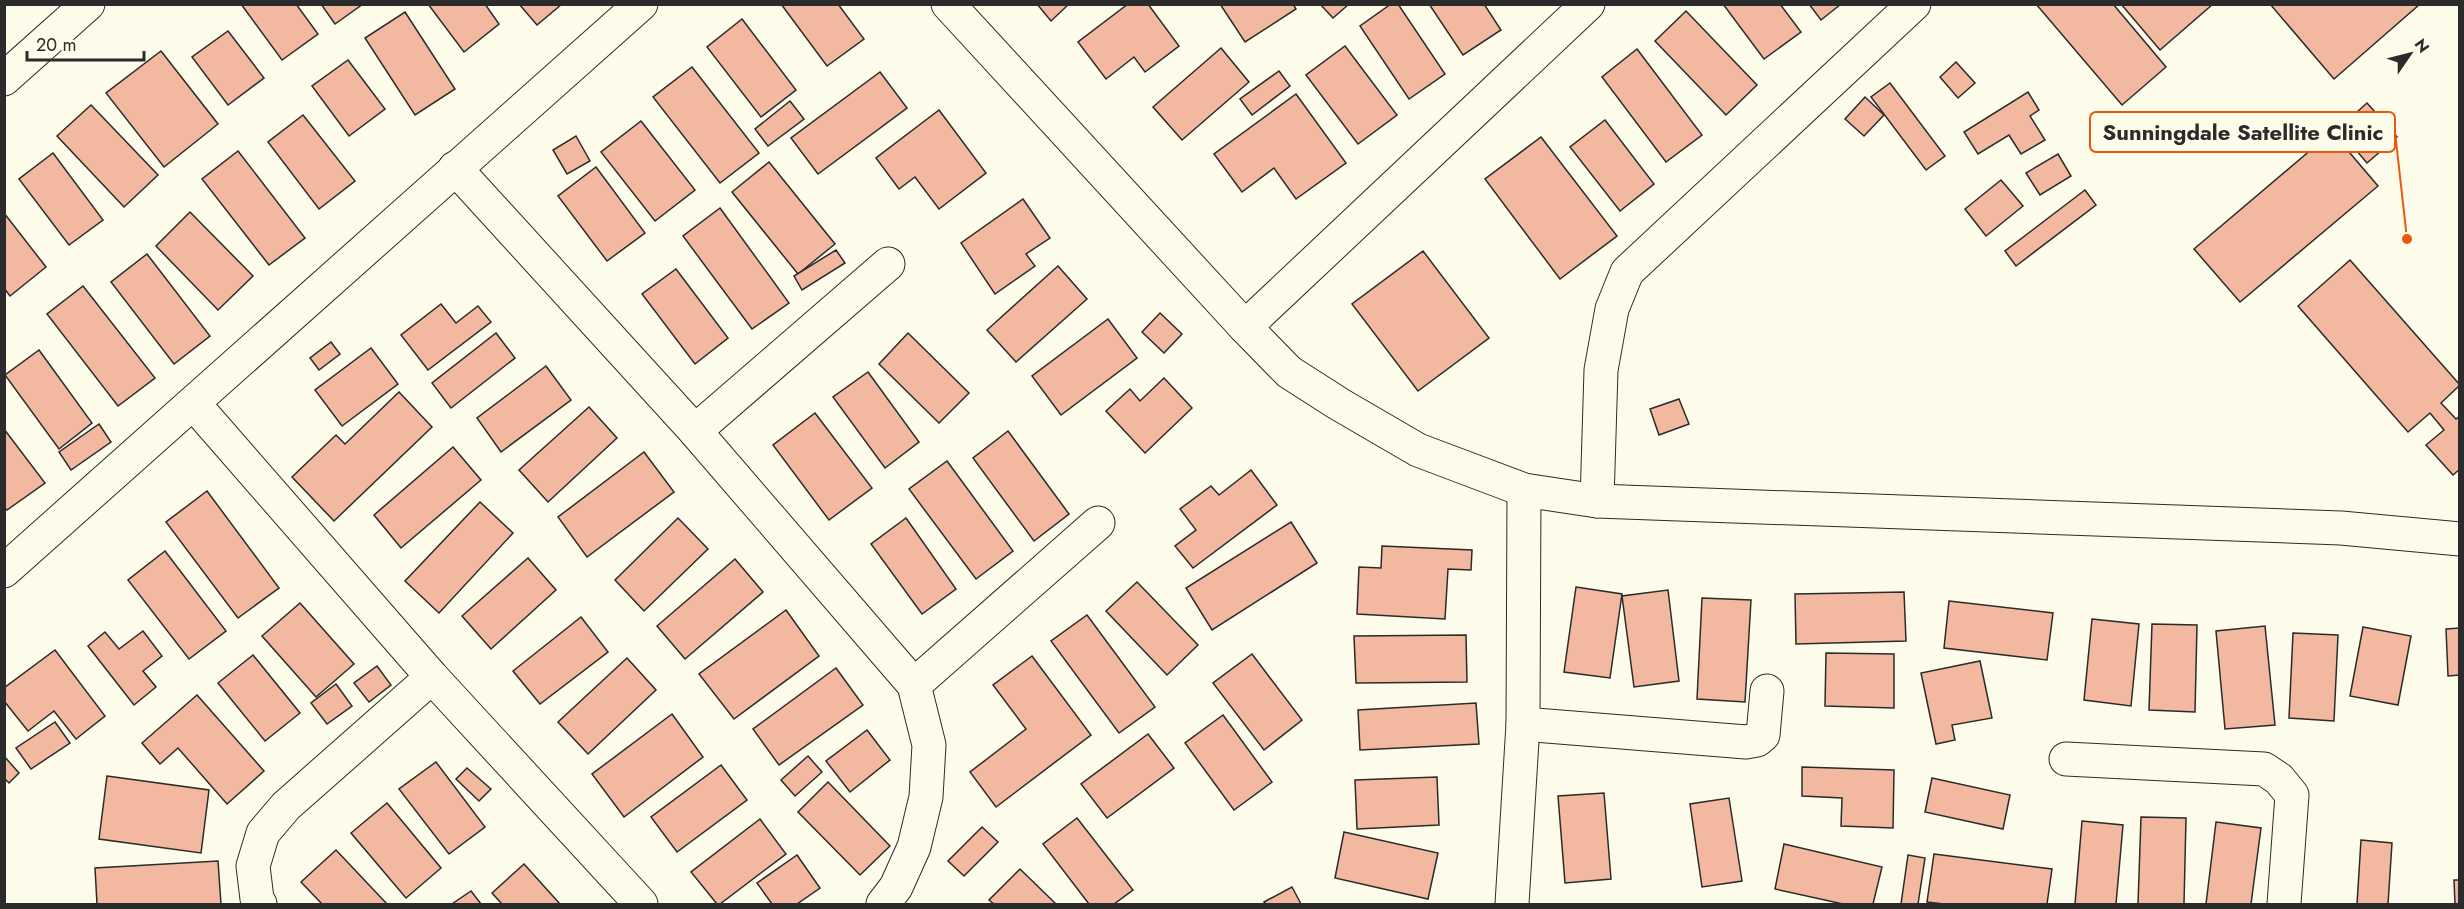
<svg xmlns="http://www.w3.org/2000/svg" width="2464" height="909" font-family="Jost,sans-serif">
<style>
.building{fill:#f2b8a0;stroke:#2b2b2b;stroke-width:1.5}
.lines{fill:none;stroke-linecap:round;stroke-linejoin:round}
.street-casing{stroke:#2b2b2b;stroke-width:35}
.street{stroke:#fdfbea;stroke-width:33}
.leader{fill:none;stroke:#e8590c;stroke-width:2}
.callout-dot{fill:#e8590c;stroke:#fdfbea;stroke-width:2}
.callout{fill:#fdfbea;stroke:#e8590c;stroke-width:2}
.callout-label{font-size:22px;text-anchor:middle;font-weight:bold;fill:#2b2b2b}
</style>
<rect width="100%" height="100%" fill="#fdfbea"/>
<g class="building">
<polygon points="241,4 296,4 318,34 282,60"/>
<polygon points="321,4 363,4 335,24"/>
<polygon points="428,4 485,4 499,24 464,52"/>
<polygon points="519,4 562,4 537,25"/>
<polygon points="781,4 838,4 864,39 827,66"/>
<polygon points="1037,4 1069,4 1051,21"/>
<polygon points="1128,4 1148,4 1179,46 1145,72 1134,57 1106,79 1078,42"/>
<polygon points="1220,4 1293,4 1296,9 1245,42"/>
<polygon points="1320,4 1349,4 1333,18"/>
<polygon points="1391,4 1398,4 1445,74 1409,99 1360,26"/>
<polygon points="1429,4 1484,4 1501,30 1463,55"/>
<polygon points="1723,4 1780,4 1801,32 1764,59"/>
<polygon points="1809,4 1841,4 1821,20"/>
<polygon points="2036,4 2113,4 2166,67 2122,105"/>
<polygon points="2121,4 2213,4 2160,50"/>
<polygon points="2270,4 2420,4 2334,79"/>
<polygon points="1686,11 1757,85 1726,115 1655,41"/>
<polygon points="405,12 455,89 415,115 365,38"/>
<polygon points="742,19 796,90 761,117 707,47"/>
<polygon points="228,31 264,78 228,105 192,57"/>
<polygon points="1345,46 1397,115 1358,144 1306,75"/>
<polygon points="1221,48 1249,82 1182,140 1153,107"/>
<polygon points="1637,49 1702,135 1666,162 1602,77"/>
<polygon points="161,51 218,124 164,167 106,93"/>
<polygon points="348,60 385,109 349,136 312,86"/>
<polygon points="1956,62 1975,83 1958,98 1940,77"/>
<polygon points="692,67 759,153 720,183 653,97"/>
<polygon points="1279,71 1290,86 1252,115 1240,99"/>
<polygon points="880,72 907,108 818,174 791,138"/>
<polygon points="1890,83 1945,156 1926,170 1871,97"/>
<polygon points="2028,92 2039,110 2030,116 2045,140 2021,154 2009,135 1978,154 1964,132"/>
<polygon points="1296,94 1346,163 1296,199 1274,168 1242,192 1214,154"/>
<polygon points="1865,97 1884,115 1864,136 1845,119"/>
<polygon points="790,101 804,119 768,146 755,129"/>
<polygon points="2367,103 2397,137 2367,163 2338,129"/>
<polygon points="91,105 158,175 124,207 57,136"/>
<polygon points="939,110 986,173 939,209 915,177 899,189 876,158"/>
<polygon points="303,115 355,181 319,209 268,142"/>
<polygon points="1605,120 1654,184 1620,211 1570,147"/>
<polygon points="641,121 695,190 655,221 601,152"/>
<polygon points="2332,132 2378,186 2240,302 2194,249"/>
<polygon points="576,136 590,161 567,174 553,150"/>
<polygon points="1541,137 1617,236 1560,279 1485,179"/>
<polygon points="238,151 305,238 269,265 202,179"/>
<polygon points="53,153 103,220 69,245 19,179"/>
<polygon points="2058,154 2071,176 2040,195 2026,173"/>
<polygon points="769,162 835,244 798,274 732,192"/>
<polygon points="596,167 645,233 607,261 558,196"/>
<polygon points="2001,180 2023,206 1986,236 1965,209"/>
<polygon points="2085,190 2096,205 2016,266 2005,251"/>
<polygon points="1023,199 1050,238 1026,254 1035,266 995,294 961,243"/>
<polygon points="720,208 789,303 752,329 683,236"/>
<polygon points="190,212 253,276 218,310 156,246"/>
<polygon points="4,213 46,267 10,296 4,288"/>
<polygon points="836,250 845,263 802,290 794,276"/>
<polygon points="1423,251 1489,338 1418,391 1352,304"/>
<polygon points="147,254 210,336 174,364 111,282"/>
<polygon points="2350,260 2460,385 2441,403 2456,419 2460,416 2460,469 2453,475 2426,445 2444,430 2430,413 2408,432 2298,306"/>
<polygon points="1058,266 1087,299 1016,362 987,330"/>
<polygon points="676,269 728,338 695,364 642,294"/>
<polygon points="83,286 155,378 118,406 47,314"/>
<polygon points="441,304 456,323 478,306 491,322 428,370 401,335"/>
<polygon points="1160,313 1182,334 1164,353 1142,332"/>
<polygon points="1108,319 1137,358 1061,415 1032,376"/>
<polygon points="496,333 515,358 451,408 432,383"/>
<polygon points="908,333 969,393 939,423 879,364"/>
<polygon points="331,342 340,354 319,370 310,358"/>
<polygon points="371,348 398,384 342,426 315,390"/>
<polygon points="39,350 92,423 59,449 5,375"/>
<polygon points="546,366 571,400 501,452 477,418"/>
<polygon points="868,372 919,442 885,468 833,397"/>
<polygon points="1164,378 1192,408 1145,453 1106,411 1130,389 1140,401"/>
<polygon points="399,392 432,427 334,521 292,477 336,435 345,444"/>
<polygon points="1679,399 1689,424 1659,435 1650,409"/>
<polygon points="589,407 617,438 548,502 519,470"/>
<polygon points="815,413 872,488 829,520 773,445"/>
<polygon points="99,424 111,442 71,470 59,452"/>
<polygon points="4,429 45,483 7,510 4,507"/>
<polygon points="1008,431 1069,514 1034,541 973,458"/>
<polygon points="453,447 481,480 401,548 374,515"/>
<polygon points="644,452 674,492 587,557 558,517"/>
<polygon points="947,461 1013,551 976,579 909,489"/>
<polygon points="1251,470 1277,505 1193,568 1175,546 1196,530 1180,509 1211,486 1219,495"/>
<polygon points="207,491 279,588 238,618 166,522"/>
<polygon points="480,502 513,533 439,613 405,581"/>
<polygon points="678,518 708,549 644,611 615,580"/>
<polygon points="906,518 956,589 922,614 871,544"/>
<polygon points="1291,522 1317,563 1212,630 1186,588"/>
<polygon points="1382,546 1472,550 1471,570 1448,569 1445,619 1357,614 1359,567 1381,568"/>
<polygon points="165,551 226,631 189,659 128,580"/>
<polygon points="528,558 556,590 491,649 462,616"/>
<polygon points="735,559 763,592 685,659 657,626"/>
<polygon points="1137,582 1198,645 1167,675 1106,611"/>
<polygon points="1576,587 1622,594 1610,678 1564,672"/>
<polygon points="1668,590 1679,681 1634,687 1622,596"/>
<polygon points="1904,592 1906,641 1796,644 1795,594"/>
<polygon points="1702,598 1751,600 1745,702 1697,699"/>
<polygon points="1949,601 2053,613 2047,660 1944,648"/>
<polygon points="300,603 354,664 316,697 262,636"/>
<polygon points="786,610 819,656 734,719 699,674"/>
<polygon points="1087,615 1155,707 1119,733 1051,641"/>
<polygon points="581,617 608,652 540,704 513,671"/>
<polygon points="2092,619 2139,624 2131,706 2084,700"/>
<polygon points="2152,624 2197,625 2195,712 2149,710"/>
<polygon points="2265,626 2275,725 2225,729 2216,631"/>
<polygon points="2363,627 2411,636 2398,705 2350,696"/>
<polygon points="2460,628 2460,675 2448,676 2446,629"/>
<polygon points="143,631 162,656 143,671 156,687 134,705 88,646 105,632 119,649"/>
<polygon points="2293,633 2338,635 2334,721 2289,718"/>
<polygon points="1466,635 1467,682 1356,683 1354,636"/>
<polygon points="55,650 105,716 76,739 54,711 28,731 4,701 4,688"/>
<polygon points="1826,653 1894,654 1894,708 1825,706"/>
<polygon points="1252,654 1302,720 1264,750 1213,683"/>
<polygon points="253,655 300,713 265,741 218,683"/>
<polygon points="1032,656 1091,735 996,807 970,772 1026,729 993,685"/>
<polygon points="627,658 656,690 588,754 558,722"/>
<polygon points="1980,661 1992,718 1952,725 1955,740 1936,744 1921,673"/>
<polygon points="377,666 391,685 369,702 354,683"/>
<polygon points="836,668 863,705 779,765 753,729"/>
<polygon points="336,684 352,706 327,724 311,703"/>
<polygon points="197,695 264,771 227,804 178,748 160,764 142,743"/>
<polygon points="1476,703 1479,744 1360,750 1358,710"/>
<polygon points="672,714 703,757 624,817 592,774"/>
<polygon points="1223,715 1272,782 1234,810 1185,743"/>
<polygon points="55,722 70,743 31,769 16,748"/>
<polygon points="867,730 890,760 850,792 826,761"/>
<polygon points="1148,734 1174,768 1107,818 1081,784"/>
<polygon points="4,756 19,773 9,783 4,778"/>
<polygon points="808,756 822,772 795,796 781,780"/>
<polygon points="436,762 485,827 449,854 399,789"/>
<polygon points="721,765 747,800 677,852 651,817"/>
<polygon points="1802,767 1894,770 1893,828 1841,826 1842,798 1802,796"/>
<polygon points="467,768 491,789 479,801 456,779"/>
<polygon points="107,776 209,790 201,853 99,839"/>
<polygon points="1437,777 1439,825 1357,829 1355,780"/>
<polygon points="1932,778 2010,795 2003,829 1925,812"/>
<polygon points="828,782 890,846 860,875 798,812"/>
<polygon points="1604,793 1611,879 1565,883 1558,796"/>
<polygon points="1729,798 1742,881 1702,887 1690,804"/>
<polygon points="387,803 441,868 406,898 351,833"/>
<polygon points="2141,817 2186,818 2184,904 2138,904"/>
<polygon points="1077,818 1133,890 1114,904 1089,904 1043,844"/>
<polygon points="760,819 786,854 720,904 717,904 691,872"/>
<polygon points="2082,821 2123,825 2116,904 2075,904"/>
<polygon points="2216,822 2261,828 2251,904 2206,904"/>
<polygon points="982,827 998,842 964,876 948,861"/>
<polygon points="1344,832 1438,853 1428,899 1335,878"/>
<polygon points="2361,840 2392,843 2388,904 2357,904"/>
<polygon points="1784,844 1882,867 1873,904 1843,904 1775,889"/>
<polygon points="336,850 387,904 322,904 301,882"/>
<polygon points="1934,854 2052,869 2047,904 1944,904 1927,902"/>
<polygon points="797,855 820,888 797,904 772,904 757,883"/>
<polygon points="1908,855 1925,858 1918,904 1901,904"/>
<polygon points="218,861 221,904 97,904 95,868"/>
<polygon points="524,864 560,904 502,904 492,893"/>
<polygon points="1020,869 1056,904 994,904 989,900"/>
<polygon points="2454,880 2460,880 2460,904 2455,904"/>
<polygon points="1292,887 1301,904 1266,904 1264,902"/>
<polygon points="471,891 481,904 452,904"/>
</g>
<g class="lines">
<defs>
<g id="street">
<polyline points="948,4 1245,327 1289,372 1339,404 1418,450 1524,490 1597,501 2341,528 2460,539"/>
<polyline points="4,79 88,4"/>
<polyline points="455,168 695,431 914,685 929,745 926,797 914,847 896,887 883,904"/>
<polyline points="1245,327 1588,4"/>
<polyline points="194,404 432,677 641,904"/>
<polyline points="695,431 888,264"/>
<polyline points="1597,501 1601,370 1612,309 1627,272 1914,4"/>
<polyline points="4,571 641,4"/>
<polyline points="914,685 1098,523"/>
<polyline points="1523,724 1746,742 1757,740 1763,735 1767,691"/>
<polyline points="2066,759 2264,769 2279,779 2292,795 2284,904"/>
<polyline points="260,904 257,899 253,866 263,833 286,806 432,677"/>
<polyline points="1512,904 1523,724 1524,490"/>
</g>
</defs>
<use href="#street" class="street-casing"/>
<use href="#street" class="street"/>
</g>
<path class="leader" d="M2407 239L2395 132"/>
<circle class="callout-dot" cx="2407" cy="239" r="6"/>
<rect class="callout" x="2090" y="112" width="305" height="40" rx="6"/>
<g class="callout-label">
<text x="2243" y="140">Sunningdale Satellite Clinic</text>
</g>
<rect width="2464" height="909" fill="none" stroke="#2b2b2b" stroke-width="12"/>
<g transform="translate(2410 54) rotate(55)" stroke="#fdfbea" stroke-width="4.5" paint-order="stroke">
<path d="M0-4.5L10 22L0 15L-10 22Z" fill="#2b2b2b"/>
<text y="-9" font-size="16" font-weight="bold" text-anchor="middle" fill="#2b2b2b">N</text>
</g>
<path d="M27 51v9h117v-9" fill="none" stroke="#2b2b2b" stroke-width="3"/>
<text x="36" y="51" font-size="18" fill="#2b2b2b" stroke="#fdfbea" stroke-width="4.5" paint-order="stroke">20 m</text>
</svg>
